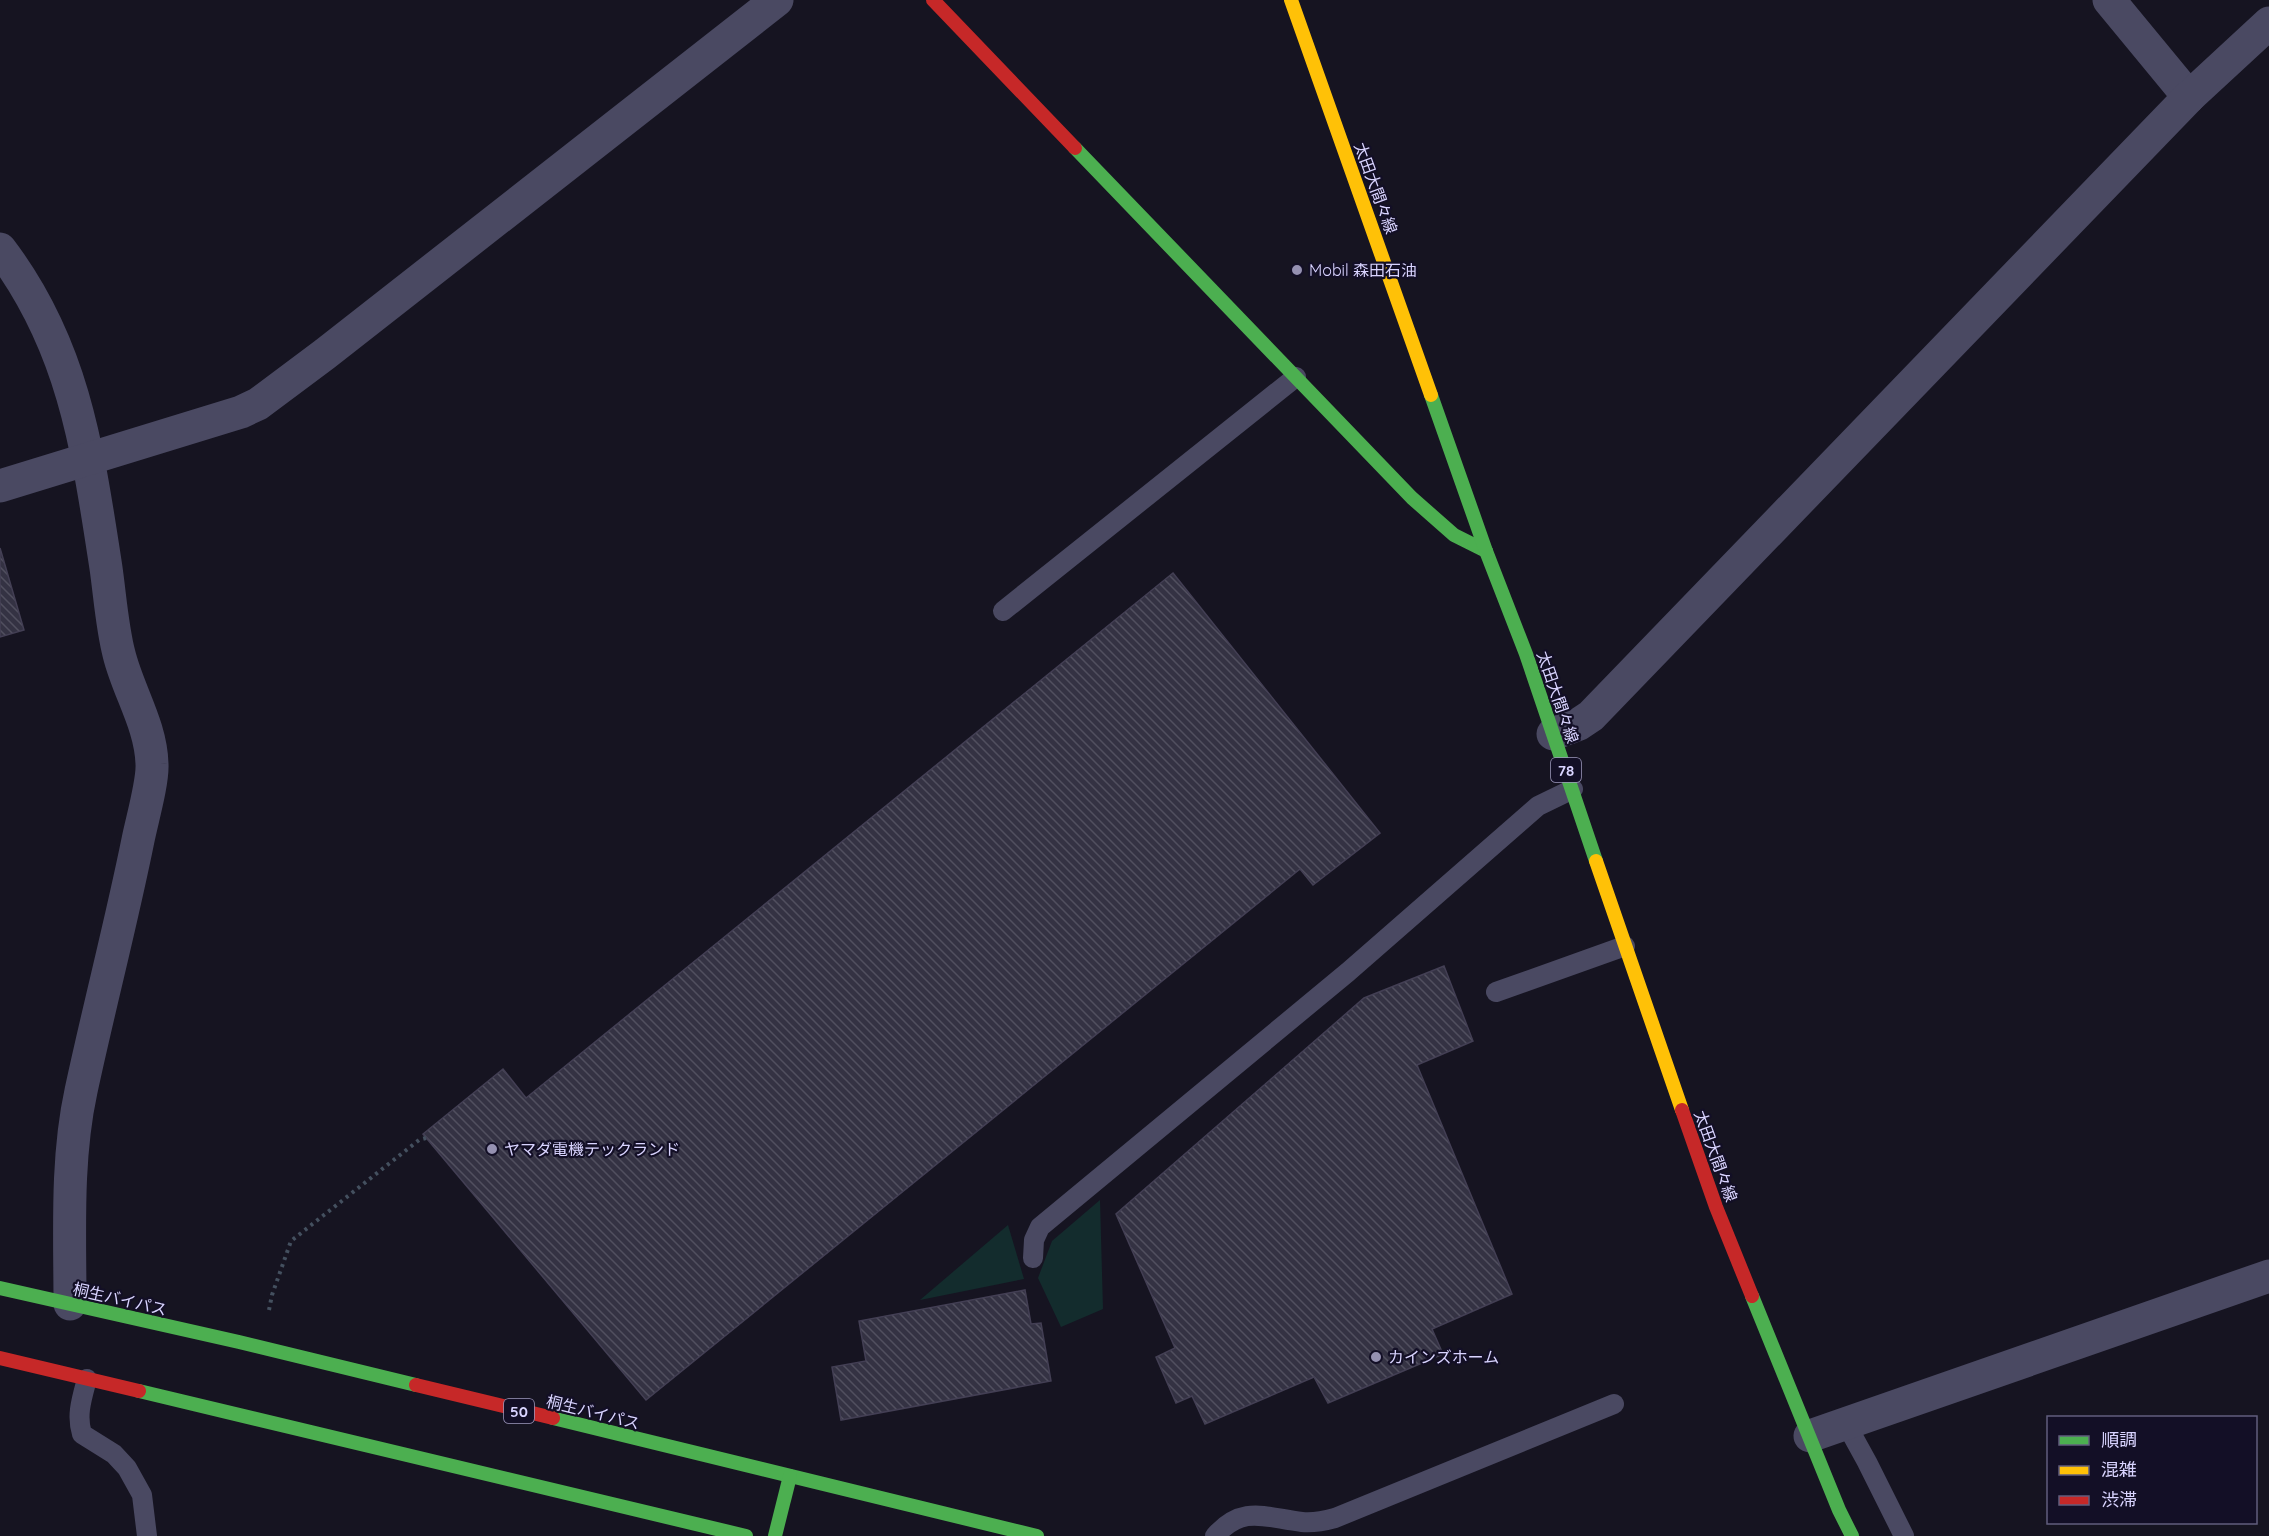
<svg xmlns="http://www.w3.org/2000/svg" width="2269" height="1536" font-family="Quicksand,'Noto Sans JP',sans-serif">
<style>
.grass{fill:#132c2d}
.building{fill:url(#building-back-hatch);stroke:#433f54;stroke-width:1.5}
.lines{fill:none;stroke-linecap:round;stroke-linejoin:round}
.path{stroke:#44505f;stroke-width:4;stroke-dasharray:3 4.5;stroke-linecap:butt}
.lane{stroke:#4a4962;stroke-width:20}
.street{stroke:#4a4962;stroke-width:33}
.fast{stroke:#4caf50;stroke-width:14}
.slow{stroke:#ffc107;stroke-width:14}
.jam{stroke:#c62828;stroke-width:14}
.poi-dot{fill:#9591b1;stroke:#130f26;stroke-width:2}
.labels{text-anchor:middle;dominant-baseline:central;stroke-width:4.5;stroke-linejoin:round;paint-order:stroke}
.shield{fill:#130f26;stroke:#9e99be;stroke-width:1.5}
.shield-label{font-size:15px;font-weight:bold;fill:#d9d4ff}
.street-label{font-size:16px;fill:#d9d4ff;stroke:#130f26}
.poi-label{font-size:16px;fill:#d9d4ff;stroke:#130f26;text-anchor:start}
</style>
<defs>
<pattern id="building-back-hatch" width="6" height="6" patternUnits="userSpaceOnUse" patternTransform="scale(1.5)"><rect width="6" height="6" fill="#343243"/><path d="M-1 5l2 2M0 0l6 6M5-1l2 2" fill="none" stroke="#514f5f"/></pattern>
</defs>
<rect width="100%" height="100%" fill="#161421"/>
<g class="grass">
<polygon points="1100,1200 1103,1309 1061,1327 1038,1278 1052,1241"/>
<polygon points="1008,1225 1024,1279 920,1300"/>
</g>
<g class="building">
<polygon points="0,548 24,630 0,637"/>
<polygon points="1173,573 1380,833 1313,885 1300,869 646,1400 423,1134 503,1069 526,1098"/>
<polygon points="1444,966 1473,1041 1417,1065 1512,1294 1432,1329 1443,1354 1328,1403 1314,1377 1205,1424 1192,1396 1176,1403 1156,1357 1175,1348 1116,1214 1364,998"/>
<polygon points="1025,1290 1031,1324 1041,1323 1051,1381 841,1420 832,1367 866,1361 859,1321"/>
</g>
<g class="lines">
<polyline class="path" points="269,1310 272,1295 291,1241 419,1140 426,1138"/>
<g class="lane">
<polyline points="1003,611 1296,377"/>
<polyline points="1496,992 1625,946"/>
<polyline points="1033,1258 1034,1240 1040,1227 1348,972 1538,806 1573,789"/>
<path d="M87,1379C82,1398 76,1415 82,1434L114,1454L127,1468L142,1495L147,1536"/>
<polyline points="1845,1422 1867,1462 1904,1536"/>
<path d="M1215,1536C1243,1504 1266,1518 1302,1522C1313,1523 1324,1521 1335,1518L1614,1404"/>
</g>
<g class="street">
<polyline points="2109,0 2189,97"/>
<path d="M0,249C74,346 88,451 106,568C110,596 112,627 119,654C128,691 151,725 152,764C153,782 142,820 138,840C121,924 99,1007 81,1091C66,1160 70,1234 70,1304"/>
<polyline points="0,486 241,412 258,404 325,354 777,0"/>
<polyline points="1553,734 1579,724 1591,716 2189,97 2269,23"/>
<polyline points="1810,1436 2269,1276"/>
</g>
<g class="fast">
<polyline points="1075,148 1412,498 1454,535 1486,551"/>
<polyline points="1431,395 1486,551 1526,654 1596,861"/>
<polyline points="0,1288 239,1342 416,1385"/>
<polyline points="1752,1296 1839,1510 1852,1536"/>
<polyline points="139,1391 746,1536"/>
<polyline points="553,1418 1037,1536"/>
<polyline points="775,1536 790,1476"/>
</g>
<g class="slow">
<polyline points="1291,0 1431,395"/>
<polyline points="1596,861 1682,1110"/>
</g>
<g class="jam">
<polyline points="933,0 1075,148"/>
<polyline points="1682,1110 1716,1207 1752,1296"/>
<polyline points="0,1358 139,1391"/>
<polyline points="416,1385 553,1418"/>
</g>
</g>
<g class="poi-dot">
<circle cx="1297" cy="270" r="6"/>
<circle cx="492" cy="1149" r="6"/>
<circle cx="1376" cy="1357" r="6"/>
</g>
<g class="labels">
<g class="shield">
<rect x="1551" y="758" width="30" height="24" rx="4.5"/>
<rect x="504" y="1399" width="30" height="24" rx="4.5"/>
</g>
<g class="shield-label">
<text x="1566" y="770">78</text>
<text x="519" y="1411">50</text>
</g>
<g class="street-label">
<text transform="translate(1376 188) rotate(70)">太田大間々線</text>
<text transform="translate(1558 697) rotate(71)">太田大間々線</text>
<text transform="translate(1716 1156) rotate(70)">太田大間々線</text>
<text transform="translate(120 1299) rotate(13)">桐生バイパス</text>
<text transform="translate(593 1412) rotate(14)">桐生バイパス</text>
</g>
<g class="poi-label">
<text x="1309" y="270">Mobil 森田石油</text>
<text x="504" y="1149">ヤマダ電機テックランド</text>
<text x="1388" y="1357">カインズホーム</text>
</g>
</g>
<rect x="2047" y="1416" width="210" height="108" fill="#130f26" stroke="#625e7d" stroke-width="1.5"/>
<rect x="2059" y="1436" width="30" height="9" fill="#4caf50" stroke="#625e7d" stroke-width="1.5"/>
<text x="2101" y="1446" font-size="18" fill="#d9d4ff">順調</text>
<rect x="2059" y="1466" width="30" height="9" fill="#ffc107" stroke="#625e7d" stroke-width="1.5"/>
<text x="2101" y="1476" font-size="18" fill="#d9d4ff">混雑</text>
<rect x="2059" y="1496" width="30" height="9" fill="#c62828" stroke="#625e7d" stroke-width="1.5"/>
<text x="2101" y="1506" font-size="18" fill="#d9d4ff">渋滞</text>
</svg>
